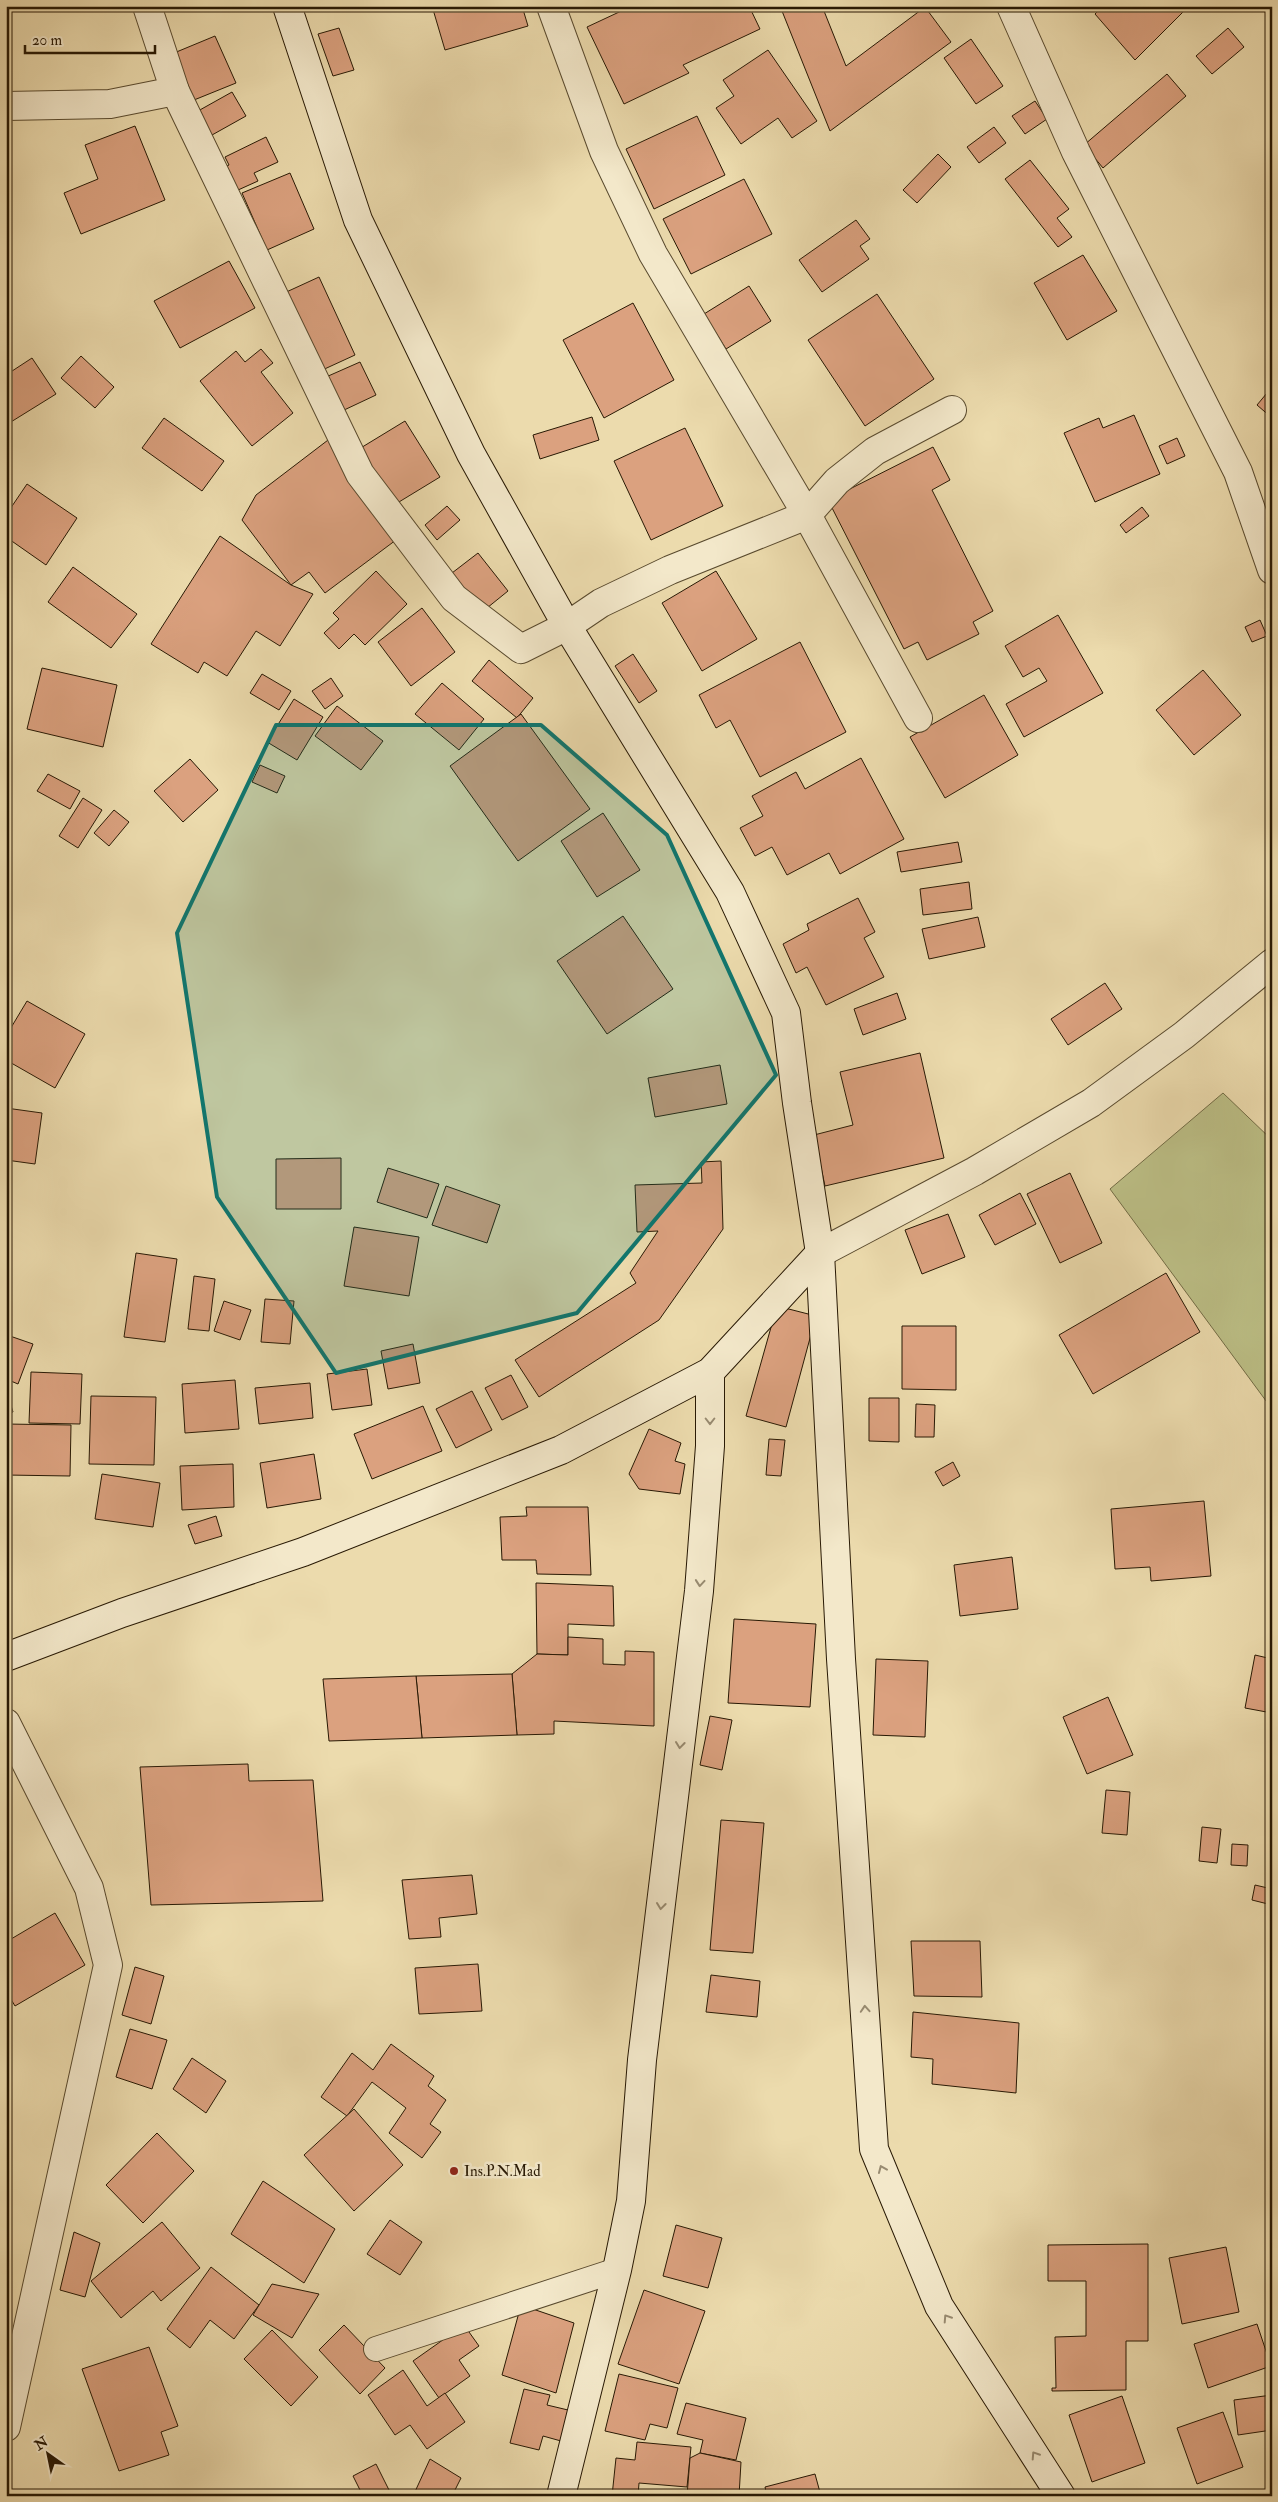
<svg xmlns="http://www.w3.org/2000/svg" width="1278" height="2502" font-family="'IM FELL Double Pica',serif">
<style>
.green{fill:#bcbf86;stroke:#726c45}
.building{fill:#dba17f;stroke:#281904}
.lines{fill:none;stroke-linecap:round;stroke-linejoin:round}
.lane-casing{stroke:#594a2e;stroke-width:26}
.street-casing{stroke:#594a2e;stroke-width:30}
.secondary-casing{stroke:#281904;stroke-width:30}
.lane{stroke:#f3e8ca;stroke-width:24}
.street{stroke:#f3e8ca;stroke-width:28}
.secondary{stroke:#f3e8ca;stroke-width:28}
.oneway{stroke:#988b71}
.marked{fill:#0f766e;fill-opacity:0.2;stroke:#0f766e;stroke-width:4;stroke-linejoin:round}
.poi-dot{fill:#8f2418;stroke:#f3e8ca;stroke-width:2}
.labels{text-anchor:middle;dominant-baseline:central;stroke-width:5;stroke-linejoin:round;paint-order:stroke}
.poi-label{font-size:15px;fill:#281904;stroke:#f3e8ca;text-anchor:start}
</style>
<rect width="100%" height="100%" fill="#ecdbad"/>
<filter id="stains"><feTurbulence type="fractalNoise" baseFrequency=".004" numOctaves="4"/><feColorMatrix values="0 0 0 0 .2 0 0 0 0 .09 0 0 0 0 .02 0 0 0 .5 -.17"/></filter>
<radialGradient id="worn" r=".72"><stop offset=".6" stop-color="#630" stop-opacity="0"/><stop offset="1" stop-color="#630" stop-opacity=".3"/></radialGradient>
<polygon class="green" points="1223,1093 1272,1140 1272,1409 1110,1189"/>
<g class="building">
<polygon points="432,6 522,6 528,26 445,50"/>
<polygon points="632,6 749,6 760,29 683,65 689,73 624,104 587,27"/>
<polygon points="780,6 822,6 846,66 925,7 951,42 830,131"/>
<polygon points="1103,6 1189,6 1135,60 1095,14"/>
<polygon points="339,28 354,70 333,76 318,34"/>
<polygon points="1228,28 1244,47 1212,74 1196,56"/>
<polygon points="215,36 236,83 194,100 174,53"/>
<polygon points="971,39 1003,86 976,104 944,58"/>
<polygon points="768,50 817,121 792,138 778,118 741,144 716,108 734,96 723,80"/>
<polygon points="1167,74 1186,96 1103,168 1084,145"/>
<polygon points="232,92 246,116 212,135 198,111"/>
<polygon points="1035,101 1047,119 1025,134 1012,116"/>
<polygon points="697,116 725,175 654,209 626,149"/>
<polygon points="135,126 165,200 81,234 64,193 98,179 85,145"/>
<polygon points="994,127 1006,143 979,163 967,147"/>
<polygon points="266,137 278,162 254,173 258,181 227,195 216,171 229,165 225,157"/>
<polygon points="938,154 951,167 917,203 903,190"/>
<polygon points="1030,160 1069,209 1057,218 1072,237 1058,247 1005,179"/>
<polygon points="290,173 314,229 267,250 242,193"/>
<polygon points="744,179 772,234 691,274 663,219"/>
<polygon points="856,220 870,239 860,246 869,259 822,292 799,260"/>
<polygon points="1083,255 1117,311 1067,340 1034,283"/>
<polygon points="229,261 255,308 180,348 154,301"/>
<polygon points="319,277 355,355 318,372 282,294"/>
<polygon points="749,286 771,321 726,349 704,314"/>
<polygon points="877,294 934,379 865,426 808,340"/>
<polygon points="633,303 674,380 604,418 563,340"/>
<polygon points="261,349 273,363 261,372 293,413 252,446 200,381 236,351 245,362"/>
<polygon points="81,356 114,387 95,408 61,378"/>
<polygon points="32,358 56,394 6,425 6,375"/>
<polygon points="360,362 376,395 342,411 326,377"/>
<polygon points="1272,387 1272,418 1257,405"/>
<polygon points="1134,415 1160,474 1095,502 1064,433 1099,418 1103,428"/>
<polygon points="592,417 599,440 540,459 533,435"/>
<polygon points="164,418 224,461 202,491 142,448"/>
<polygon points="405,421 440,477 394,505 359,449"/>
<polygon points="685,428 723,506 651,540 614,461"/>
<polygon points="332,437 404,534 325,593 309,572 291,585 242,520 256,495"/>
<polygon points="1177,438 1185,456 1167,464 1159,446"/>
<polygon points="933,447 950,480 932,490 993,611 973,622 979,634 927,660 918,642 904,649 828,500"/>
<polygon points="27,484 77,518 46,565 6,537 6,515"/>
<polygon points="447,506 460,520 437,540 425,525"/>
<polygon points="1142,507 1149,516 1126,533 1120,525"/>
<polygon points="220,536 291,585 313,594 280,646 256,631 227,676 204,662 198,673 151,644"/>
<polygon points="478,553 508,591 482,612 452,573"/>
<polygon points="73,567 137,614 111,648 48,602"/>
<polygon points="376,571 407,604 365,645 354,634 339,649 324,633 339,619 333,613"/>
<polygon points="716,571 757,639 702,671 662,603"/>
<polygon points="422,608 455,652 411,686 378,642"/>
<polygon points="1058,615 1103,693 1024,737 1006,704 1047,681 1039,668 1023,677 1005,646"/>
<polygon points="1260,620 1267,636 1252,642 1245,627"/>
<polygon points="800,642 846,732 760,777 730,720 716,728 699,695"/>
<polygon points="633,654 657,691 639,703 615,666"/>
<polygon points="489,660 533,698 517,718 472,681"/>
<polygon points="42,668 117,685 103,747 27,729"/>
<polygon points="1203,670 1241,715 1194,755 1156,710"/>
<polygon points="262,674 291,691 279,710 250,693"/>
<polygon points="331,678 343,696 325,709 312,691"/>
<polygon points="442,683 484,719 459,750 415,714"/>
<polygon points="984,695 1018,755 945,798 910,737"/>
<polygon points="294,699 323,717 297,760 267,742"/>
<polygon points="337,706 383,741 361,770 315,736"/>
<polygon points="521,714 590,809 518,861 450,766"/>
<polygon points="861,758 904,839 840,874 829,853 787,875 772,847 755,856 740,828 763,816 752,796 796,772 805,789"/>
<polygon points="190,759 218,790 183,822 154,791"/>
<polygon points="260,765 285,776 277,793 252,782"/>
<polygon points="48,774 80,791 70,809 37,791"/>
<polygon points="83,798 102,810 78,848 59,836"/>
<polygon points="114,810 129,822 109,846 94,833"/>
<polygon points="603,813 640,870 597,897 561,841"/>
<polygon points="958,842 962,862 901,872 897,852"/>
<polygon points="969,882 972,909 923,915 920,889"/>
<polygon points="858,898 875,932 864,938 884,977 826,1005 807,967 796,973 783,944 809,930 807,924"/>
<polygon points="623,916 673,989 607,1034 557,961"/>
<polygon points="978,917 985,947 929,959 922,929"/>
<polygon points="1105,983 1122,1009 1068,1045 1051,1019"/>
<polygon points="897,993 906,1019 863,1035 854,1009"/>
<polygon points="27,1001 85,1034 55,1088 6,1060 6,1036"/>
<polygon points="920,1053 944,1158 825,1186 814,1135 853,1125 840,1072"/>
<polygon points="720,1065 727,1104 655,1117 648,1078"/>
<polygon points="6,1108 42,1113 35,1164 6,1160"/>
<polygon points="341,1158 341,1209 276,1209 276,1159"/>
<polygon points="721,1161 723,1229 659,1320 539,1397 515,1360 636,1283 630,1273 658,1231 637,1232 635,1185 702,1183 701,1162"/>
<polygon points="388,1168 439,1184 427,1218 377,1202"/>
<polygon points="1070,1173 1102,1243 1060,1263 1027,1194"/>
<polygon points="446,1186 500,1205 487,1243 432,1225"/>
<polygon points="1020,1193 1036,1224 995,1245 979,1215"/>
<polygon points="948,1214 965,1257 922,1274 905,1230"/>
<polygon points="354,1227 419,1237 409,1296 344,1286"/>
<polygon points="136,1253 177,1259 165,1342 124,1337"/>
<polygon points="1166,1273 1200,1332 1093,1394 1059,1335"/>
<polygon points="194,1276 215,1279 209,1331 188,1329"/>
<polygon points="265,1299 294,1301 290,1344 261,1342"/>
<polygon points="224,1301 251,1310 240,1340 214,1331"/>
<polygon points="777,1306 816,1316 786,1427 746,1416"/>
<polygon points="902,1326 956,1326 956,1390 902,1389"/>
<polygon points="7,1335 33,1344 18,1384 6,1379"/>
<polygon points="413,1344 420,1383 388,1389 381,1351"/>
<polygon points="367,1369 372,1405 332,1410 327,1374"/>
<polygon points="31,1372 82,1374 80,1424 29,1423"/>
<polygon points="511,1375 528,1407 502,1420 485,1388"/>
<polygon points="235,1380 239,1429 185,1433 182,1384"/>
<polygon points="310,1383 313,1418 259,1424 255,1388"/>
<polygon points="6,1389 13,1412 6,1414"/>
<polygon points="472,1391 492,1430 456,1448 436,1409"/>
<polygon points="91,1396 156,1397 154,1465 89,1464"/>
<polygon points="869,1398 899,1398 899,1442 869,1441"/>
<polygon points="916,1404 935,1405 934,1437 915,1437"/>
<polygon points="423,1406 442,1451 372,1479 354,1434"/>
<polygon points="6,1424 71,1425 70,1476 6,1475"/>
<polygon points="649,1429 681,1443 675,1461 685,1464 680,1494 639,1489 629,1474"/>
<polygon points="769,1439 785,1440 781,1476 766,1475"/>
<polygon points="314,1454 321,1499 267,1508 260,1463"/>
<polygon points="953,1462 960,1476 943,1486 935,1472"/>
<polygon points="233,1464 234,1507 182,1510 180,1466"/>
<polygon points="102,1474 160,1483 153,1527 95,1519"/>
<polygon points="1204,1501 1211,1576 1151,1581 1150,1567 1115,1569 1111,1509"/>
<polygon points="526,1507 588,1507 591,1575 537,1574 536,1560 502,1560 500,1517 527,1516"/>
<polygon points="216,1516 222,1536 195,1544 188,1525"/>
<polygon points="1012,1557 1018,1609 960,1616 954,1565"/>
<polygon points="536,1583 613,1586 614,1626 568,1624 568,1655 537,1654"/>
<polygon points="734,1619 816,1624 810,1707 728,1703"/>
<polygon points="568,1637 603,1639 603,1664 625,1665 625,1651 654,1652 654,1726 554,1721 554,1734 517,1735 512,1674 537,1654 568,1655"/>
<polygon points="1255,1655 1272,1659 1272,1713 1245,1708"/>
<polygon points="876,1659 928,1661 925,1737 873,1735"/>
<polygon points="512,1674 517,1735 422,1738 416,1676"/>
<polygon points="416,1676 422,1738 329,1741 323,1679"/>
<polygon points="1108,1697 1133,1755 1087,1774 1063,1717"/>
<polygon points="710,1716 732,1720 722,1770 700,1765"/>
<polygon points="248,1764 249,1781 313,1780 323,1901 151,1905 140,1767"/>
<polygon points="1106,1790 1130,1792 1127,1835 1102,1833"/>
<polygon points="721,1820 764,1823 753,1953 710,1950"/>
<polygon points="1202,1827 1221,1829 1217,1863 1199,1861"/>
<polygon points="1232,1844 1248,1845 1247,1866 1231,1865"/>
<polygon points="472,1875 477,1914 439,1918 441,1937 409,1939 402,1880"/>
<polygon points="1255,1885 1272,1889 1272,1905 1252,1900"/>
<polygon points="55,1913 85,1965 15,2006 6,1991 6,1942"/>
<polygon points="911,1941 980,1941 982,1997 914,1996"/>
<polygon points="478,1964 482,2011 419,2014 415,1968"/>
<polygon points="135,1967 164,1976 151,2024 122,2015"/>
<polygon points="711,1975 760,1981 757,2017 706,2012"/>
<polygon points="913,2012 1019,2023 1016,2093 932,2084 933,2059 911,2057"/>
<polygon points="130,2029 167,2040 152,2089 116,2077"/>
<polygon points="391,2044 434,2076 428,2086 446,2100 430,2124 441,2132 422,2158 389,2133 406,2108 372,2082 347,2116 321,2097 352,2053 373,2070"/>
<polygon points="192,2058 226,2081 206,2113 173,2089"/>
<polygon points="354,2109 403,2165 354,2211 304,2155"/>
<polygon points="157,2133 194,2171 143,2223 106,2185"/>
<polygon points="263,2181 335,2229 304,2283 231,2234"/>
<polygon points="390,2220 422,2242 400,2275 367,2254"/>
<polygon points="162,2222 200,2268 161,2301 153,2291 121,2318 91,2281"/>
<polygon points="676,2225 722,2238 708,2288 663,2276"/>
<polygon points="74,2232 100,2243 85,2297 60,2290"/>
<polygon points="1148,2244 1148,2341 1126,2341 1126,2390 1052,2391 1052,2388 1056,2388 1055,2337 1086,2336 1086,2281 1048,2281 1048,2245"/>
<polygon points="1226,2247 1239,2312 1182,2324 1169,2258"/>
<polygon points="211,2267 259,2305 234,2339 210,2320 190,2348 167,2329"/>
<polygon points="272,2284 319,2294 292,2338 253,2315"/>
<polygon points="644,2290 705,2311 679,2384 618,2364"/>
<polygon points="521,2305 574,2323 556,2393 502,2375"/>
<polygon points="1257,2324 1271,2366 1208,2388 1194,2344"/>
<polygon points="344,2325 385,2368 360,2394 319,2350"/>
<polygon points="464,2325 479,2346 459,2360 470,2376 439,2398 413,2361"/>
<polygon points="272,2330 318,2377 291,2406 244,2359"/>
<polygon points="149,2347 178,2426 161,2432 169,2455 119,2471 82,2369"/>
<polygon points="403,2370 427,2406 445,2393 465,2422 427,2449 410,2425 395,2435 368,2395"/>
<polygon points="619,2374 678,2388 667,2428 650,2424 645,2440 605,2431"/>
<polygon points="524,2389 550,2395 547,2405 568,2410 561,2441 543,2436 539,2450 510,2443"/>
<polygon points="1272,2395 1272,2430 1238,2435 1234,2400"/>
<polygon points="1122,2396 1145,2463 1092,2482 1069,2415"/>
<polygon points="686,2403 746,2418 736,2460 700,2453 703,2440 677,2434"/>
<polygon points="1223,2412 1243,2467 1197,2484 1177,2428"/>
<polygon points="637,2442 691,2447 687,2487 639,2483 638,2496 612,2496 616,2458 635,2460"/>
<polygon points="700,2453 741,2462 739,2496 687,2496 690,2458"/>
<polygon points="430,2459 461,2478 452,2496 413,2496"/>
<polygon points="376,2464 392,2496 363,2496 353,2476"/>
<polygon points="815,2474 821,2496 767,2496 765,2487"/>
</g>
<g class="lines">
<defs>
<polyline id="lane" points="376,2349 617,2270"/>
<g id="street">
<polyline points="147,6 175,91 360,474 454,598 521,649 567,626 601,603 670,570 807,515 837,481 875,451 952,410"/>
<polyline points="551,6 604,151 653,254 807,515 918,718"/>
<polyline points="1011,6 1076,152 1238,472 1272,570"/>
<polyline points="6,106 110,104 175,91"/>
<polyline points="820,1253 975,1171 1091,1103 1184,1035 1272,963"/>
<polyline points="6,1723 89,1888 108,1965 6,2427"/>
</g>
<g id="secondary">
<polyline points="287,6 358,220 471,454 567,626 730,892 786,1013 797,1103 820,1253 841,1659 874,2149 939,2306 1061,2496"/>
<polyline points="6,1657 122,1613 303,1552 561,1450 710,1372 820,1253"/>
<polyline points="561,2496 617,2270 631,2201 642,2060 699,1591 710,1446 710,1372"/>
</g>
</defs>
<use href="#lane" class="lane-casing"/>
<use href="#street" class="street-casing"/>
<use href="#secondary" class="secondary-casing"/>
<use href="#lane" class="lane"/>
<use href="#street" class="street"/>
<use href="#secondary" class="secondary"/>
</g>
<defs><path id="oneway-chevron" d="M-2-3.5L2.5 0L-2 3.5" fill="none" stroke-width="1.6" stroke-linecap="round" stroke-linejoin="round" transform="scale(1.25)"/></defs>
<g class="oneway">
<use href="#oneway-chevron" transform="translate(710 1421) rotate(90)"/>
<use href="#oneway-chevron" transform="translate(700 1583) rotate(95)"/>
<use href="#oneway-chevron" transform="translate(680 1745) rotate(97)"/>
<use href="#oneway-chevron" transform="translate(661 1906) rotate(97)"/>
<use href="#oneway-chevron" transform="translate(865 2009) rotate(-94)"/>
<use href="#oneway-chevron" transform="translate(882 2169) rotate(-113)"/>
<use href="#oneway-chevron" transform="translate(947 2318) rotate(-123)"/>
<use href="#oneway-chevron" transform="translate(1035 2455) rotate(-123)"/>
</g>
<path class="marked" d="M276,725H541L667,835L776,1075L577,1313L336,1373L217,1197L177,933Z"/>
<circle class="poi-dot" cx="454" cy="2171" r="5"/>
<g class="labels">
<g class="poi-label">
<text x="464" y="2171">Ins.P.N.Mad</text>
</g>
</g>
<rect width="1278" height="2502" fill="none" stroke="#ecdbad" stroke-width="25"/>
<rect x="8" y="8" width="1263" height="2487" fill="none" stroke="#281904" stroke-width="2.5"/>
<rect x="12" y="12" width="1253" height="2477" fill="none" stroke="#281904"/>
<g transform="translate(48 2454) rotate(327)" stroke="#f3e8ca" stroke-width="4" paint-order="stroke">
<path d="M0-4L9 19L0 12L-9 19Z" fill="#281904"/>
<text y="-8" font-size="14" font-weight="bold" text-anchor="middle" fill="#281904">N</text>
</g>
<path d="M25 45v8h130v-8" fill="none" stroke="#281904" stroke-width="2.5"/>
<text x="32" y="45" font-size="15" fill="#281904" stroke="#f3e8ca" stroke-width="4" paint-order="stroke">20 m</text>
<rect width="100%" height="100%" filter="url(#stains)"/>
<rect width="100%" height="100%" fill="url(#worn)"/>
</svg>
